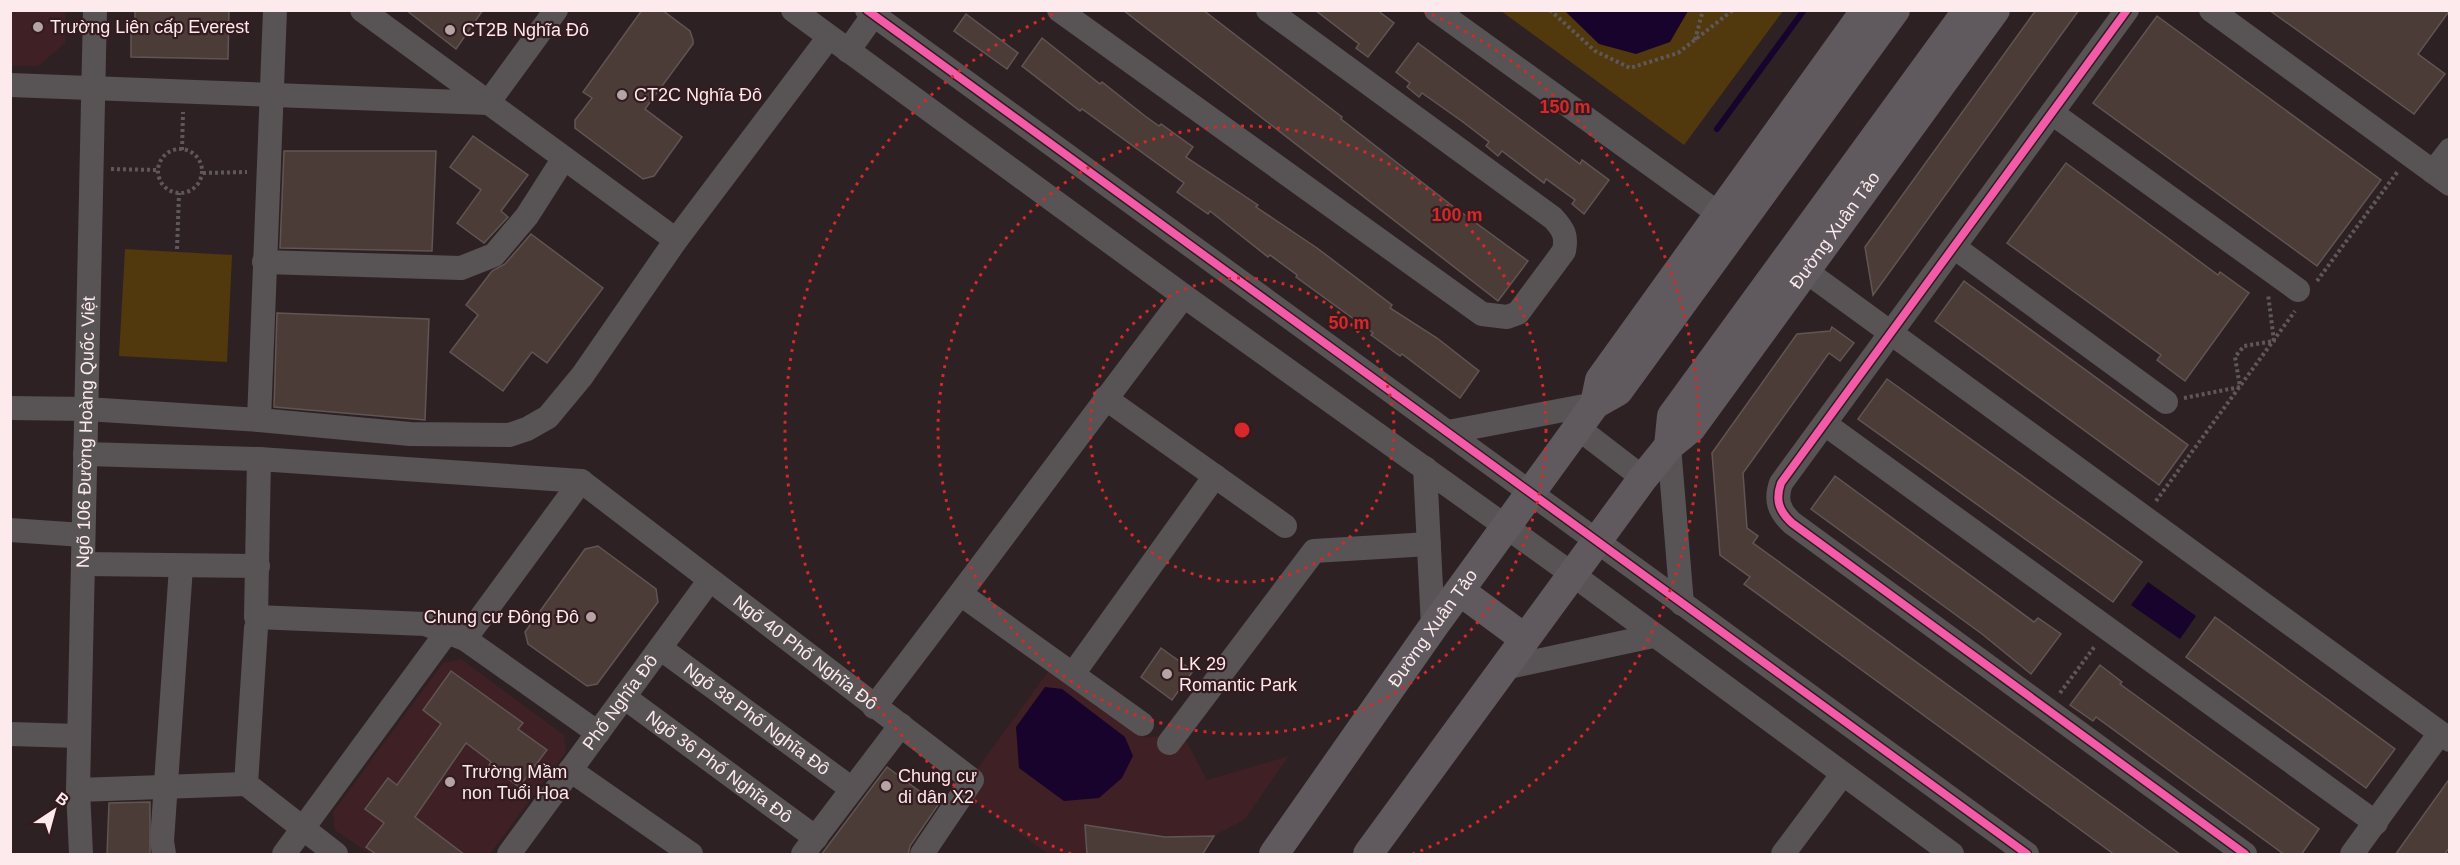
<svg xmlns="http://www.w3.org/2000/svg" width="2460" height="865" font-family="Helvetica,sans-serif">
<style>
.built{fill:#3e2025}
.green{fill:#51380d}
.water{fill:#18032c}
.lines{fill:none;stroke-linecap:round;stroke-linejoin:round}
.stream{stroke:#18032c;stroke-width:6}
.building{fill:#4c3c38;stroke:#605553;stroke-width:1.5}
.path{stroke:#5f585a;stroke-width:4;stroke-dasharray:3 3;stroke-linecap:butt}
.minor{stroke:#585355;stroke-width:24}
.major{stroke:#605a5e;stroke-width:30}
.cycleway-casing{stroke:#341b1f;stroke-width:11}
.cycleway{stroke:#f35aa7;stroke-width:8}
.ring{fill:none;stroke:#d62828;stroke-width:3;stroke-dasharray:3 6}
.poi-dot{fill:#b5a4a6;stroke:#341b1f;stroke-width:2}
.labels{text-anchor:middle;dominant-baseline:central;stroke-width:4.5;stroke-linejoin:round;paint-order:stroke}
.poi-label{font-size:18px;fill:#fdeaec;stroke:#341b1f;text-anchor:start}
.street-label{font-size:18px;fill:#fdeaec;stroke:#341b1f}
.centre{fill:#d62828;stroke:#341b1f;stroke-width:3}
.ring-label{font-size:18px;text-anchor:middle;font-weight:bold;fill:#d62828;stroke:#341b1f;stroke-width:4.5;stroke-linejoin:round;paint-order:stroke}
</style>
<rect width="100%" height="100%" fill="#2e2123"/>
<g class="built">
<polygon points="11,10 66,11 65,43 38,66 11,66"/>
<polygon points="461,659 564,735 566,752 490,854 370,854 335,830 333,812 443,663"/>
<polygon points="1050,669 1144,737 1183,735 1207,780 1289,756 1245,819 1214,836 1202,854 1048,854 961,791"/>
</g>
<g class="green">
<polygon points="1501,11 1783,11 1684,145"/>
<polygon points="125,249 232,255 227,362 119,356"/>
</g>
<g class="water">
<polygon points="1565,11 1688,11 1670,42 1636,54 1599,44"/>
<polygon points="2148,582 2196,616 2180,639 2131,605"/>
<polygon points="1045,687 1062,689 1125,737 1133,756 1122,778 1099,798 1064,801 1019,768 1016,727"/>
</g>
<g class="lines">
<polyline class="stream" points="1717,129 1804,10"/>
</g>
<g class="building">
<polygon points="135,10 229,10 228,59 131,57 131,28 135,28"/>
<polygon points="406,10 483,10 456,49"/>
<polygon points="642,10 662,10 690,31 693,40 693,44 645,109 682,137 654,176 643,179 575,128 575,120 592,98 583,92"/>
<polygon points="1123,10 1203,10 1342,117 1341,119 1450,204 1528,261 1498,301"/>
<polygon points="1315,10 1377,10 1394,23 1368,57 1356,48 1359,44"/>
<polygon points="2036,10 2079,10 1873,295 1865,247"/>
<polygon points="2269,10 2450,10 2418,54 2445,74 2414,114"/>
<polygon points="966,14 1018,53 1007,69 954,31"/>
<polygon points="2157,16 2381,180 2317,266 2093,103"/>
<polygon points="1042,38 1100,84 1102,82 1145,116 1159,126 1161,124 1193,147 1186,157 1258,205 1256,207 1317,248 1392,305 1390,308 1437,338 1479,371 1460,398 1402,354 1400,356 1371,335 1373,333 1296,277 1297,275 1270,255 1268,257 1210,211 1208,214 1177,192 1184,183 1082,109 1080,111 1022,66"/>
<polygon points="1418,43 1580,164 1582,160 1609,180 1584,214 1572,204 1575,200 1546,179 1544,183 1502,151 1498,156 1486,146 1489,142 1463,122 1422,93 1419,97 1407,87 1410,83 1396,72"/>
<polygon points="473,136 528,175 501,211 508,217 484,243 457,223 481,190 450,167"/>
<polygon points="284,151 436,151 432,251 280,248"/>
<polygon points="2066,163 2218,275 2220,272 2249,293 2185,381 2157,360 2161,355 2007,243"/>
<polygon points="531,234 603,288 547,363 532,352 503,391 450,352 478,315 466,305 492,271 505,264"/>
<polygon points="1964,281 2188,445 2159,485 1935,321"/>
<polygon points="277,313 429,319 425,420 274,407"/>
<polygon points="1832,327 1854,343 1840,361 1829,353 1743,473 1747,528 1758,536 1753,543 2181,855 2115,855 1744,584 1750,577 1720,555 1712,453 1797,334 1830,331"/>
<polygon points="1887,379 2142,562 2113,602 1858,419"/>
<polygon points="1835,476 2034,622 2038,618 2061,634 2031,674 1982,634 1811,509"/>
<polygon points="598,546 656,589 658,602 597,684 587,686 528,644 525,632 585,549"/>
<polygon points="2215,617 2395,749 2366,788 2186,657"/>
<polygon points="1161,648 1193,671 1172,700 1141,677"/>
<polygon points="2100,665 2122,682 2120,684 2319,829 2301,855 2285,855 2096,717 2093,721 2070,705"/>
<polygon points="451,671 523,723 518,729 547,750 519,787 489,765 491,762 466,743 415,817 465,855 377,855 366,847 384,823 365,809 388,778 397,785 441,724 423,710"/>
<polygon points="887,767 938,805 910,846 908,855 821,855"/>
<polygon points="2450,778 2450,847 2444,855 2395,855"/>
<polygon points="150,802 150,855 107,855 109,803"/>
<polygon points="1085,825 1165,837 1214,836 1202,855 1087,855"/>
</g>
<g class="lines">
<g class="path">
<polyline points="1550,10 1595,51 1630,68 1678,53 1733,10"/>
<polyline points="1695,40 1703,10"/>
<circle cx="180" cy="171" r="22"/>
<polyline points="182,150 183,112"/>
<polyline points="111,169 158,170"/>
<polyline points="203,173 247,172"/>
<polyline points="177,249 179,193"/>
<polyline points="2317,281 2398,171"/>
<polyline points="2184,398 2240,387 2235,357 2244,346 2274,341 2268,294"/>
<polyline points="2156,501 2295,311"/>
<polyline points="2060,693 2095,646"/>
</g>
<g class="minor">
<polyline points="362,10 676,240"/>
<polyline points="793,10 1184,296 1572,574 1952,854"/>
<polyline points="867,10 2027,854"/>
<path d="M1059,10L1482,314L1507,317L1518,313L1564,251C1567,236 1564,230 1553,218L1268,10"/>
<polyline points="1436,10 1733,224"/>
<path d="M2127,10L1781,483C1775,500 1779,511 1792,523L2245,854"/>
<polyline points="2211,10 2450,184"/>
<polyline points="848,51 877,10"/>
<polyline points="10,85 488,103 556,10"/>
<polyline points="2052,113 2298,290"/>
<polyline points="2433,172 2450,150"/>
<polyline points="1954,247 2166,402"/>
<polyline points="1792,261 2450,740"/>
<polyline points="264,262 461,268 494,255 527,216 564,158"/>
<polyline points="1105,398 1285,526"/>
<polyline points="10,408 86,409 259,420 410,434 509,435 527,429 548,417 582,376 676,240 829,37"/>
<polyline points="259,420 275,10"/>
<polyline points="1825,424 2376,823"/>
<polyline points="1578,428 1643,478"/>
<polyline points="1448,432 1595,404"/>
<polyline points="1669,446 1682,604"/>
<polyline points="85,454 259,459"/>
<polyline points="1425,468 1433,627"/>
<polyline points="10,530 83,535"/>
<polyline points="83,564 258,566"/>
<polyline points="962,595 1142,724"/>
<polyline points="465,639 581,481"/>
<path id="s1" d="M660,648L852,789"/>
<polyline points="1504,668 1653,636"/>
<polyline points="1073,674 1215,476"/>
<path id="s2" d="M624,697L816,838"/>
<path d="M874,707C979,571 1080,432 1184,296"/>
<path id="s3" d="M598,733L465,639L425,624L256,617L259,459L581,481L972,780L922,854"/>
<polyline points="10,734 79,736"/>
<polyline points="1169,743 1314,551 1429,544"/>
<polyline points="570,770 691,854"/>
<polyline points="246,784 256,628"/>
<polyline points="246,784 336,854"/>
<polyline points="78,790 246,784"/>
<path id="s4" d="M81,854L78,790L95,10"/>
<polyline points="164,854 162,841 181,567"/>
<polyline points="284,854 447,632"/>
<path id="s5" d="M509,854L709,581"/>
<polyline points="803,854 901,725"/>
<polyline points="1783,854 1842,775"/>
<polyline points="2352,854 2440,733"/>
</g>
<g class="major">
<polyline points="1595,404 1618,391 1895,10"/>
<polyline points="1669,446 1672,416 1968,10"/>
<polyline points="1460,591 1525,639"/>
<path id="s6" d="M1274,854L1433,627L1595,404L1600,380L1866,10"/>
<path id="s7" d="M1368,854L1643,478L1669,446L1691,428L1995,10"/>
</g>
<defs>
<g id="cycleway">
<polyline points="867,10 2027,854"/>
<path d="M2127,10L1781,483C1775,500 1779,511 1792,523L2245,854"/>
</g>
</defs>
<use href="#cycleway" class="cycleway-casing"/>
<use href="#cycleway" class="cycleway"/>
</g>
<g class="ring">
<circle cx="1242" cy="430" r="152"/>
<circle cx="1242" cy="430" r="304"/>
<path d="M1071 854A457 457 0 0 1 1060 11M1424 11A457 457 0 0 1 1413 854"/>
</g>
<g class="poi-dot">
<circle cx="38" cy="27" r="6"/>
<circle cx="450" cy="30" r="6"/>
<circle cx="622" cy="95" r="6"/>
<circle cx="591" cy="617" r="6"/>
<circle cx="1167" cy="674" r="6"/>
<circle cx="450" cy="782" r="6"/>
<circle cx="886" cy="786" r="6"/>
</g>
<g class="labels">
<g class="poi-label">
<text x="50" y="27">Trường Liên cấp Everest</text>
<text x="462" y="30">CT2B Nghĩa Đô</text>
<text x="634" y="95">CT2C Nghĩa Đô</text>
<text x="579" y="617" text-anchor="end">Chung cư Đông Đô</text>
<text x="1179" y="664">LK 29<tspan x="1179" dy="21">Romantic Park</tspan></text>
<text x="462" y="772">Trường Mầm<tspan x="462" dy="21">non Tuổi Hoa</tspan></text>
<text x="898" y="776">Chung cư<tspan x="898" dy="21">di dân X2</tspan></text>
</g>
<g class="street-label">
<text stroke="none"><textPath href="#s7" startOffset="780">Đường Xuân Tảo</textPath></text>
<text stroke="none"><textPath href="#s4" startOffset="422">Ngõ 106 Đường Hoàng Quốc Việt</textPath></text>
<text stroke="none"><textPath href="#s6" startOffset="276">Đường Xuân Tảo</textPath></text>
<text stroke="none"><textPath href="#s3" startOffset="1138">Ngõ 40 Phố Nghĩa Đô</textPath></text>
<text stroke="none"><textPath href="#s5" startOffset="188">Phố Nghĩa Đô</textPath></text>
<text stroke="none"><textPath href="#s1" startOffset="120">Ngõ 38 Phố Nghĩa Đô</textPath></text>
<text stroke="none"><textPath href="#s2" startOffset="118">Ngõ 36 Phố Nghĩa Đô</textPath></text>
</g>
</g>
<circle cx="1242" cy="430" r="9" class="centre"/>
<g class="ring-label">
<text x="1565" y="113">150 m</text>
<text x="1457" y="221">100 m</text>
<text x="1349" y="329">50 m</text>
</g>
<rect width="2460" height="865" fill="none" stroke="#fdeaec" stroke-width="24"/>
<g transform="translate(54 811) rotate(36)" stroke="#341b1f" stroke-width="4.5" paint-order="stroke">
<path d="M0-4.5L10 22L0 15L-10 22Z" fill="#fdeaec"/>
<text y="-9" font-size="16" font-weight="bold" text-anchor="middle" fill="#fdeaec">B</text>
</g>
</svg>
